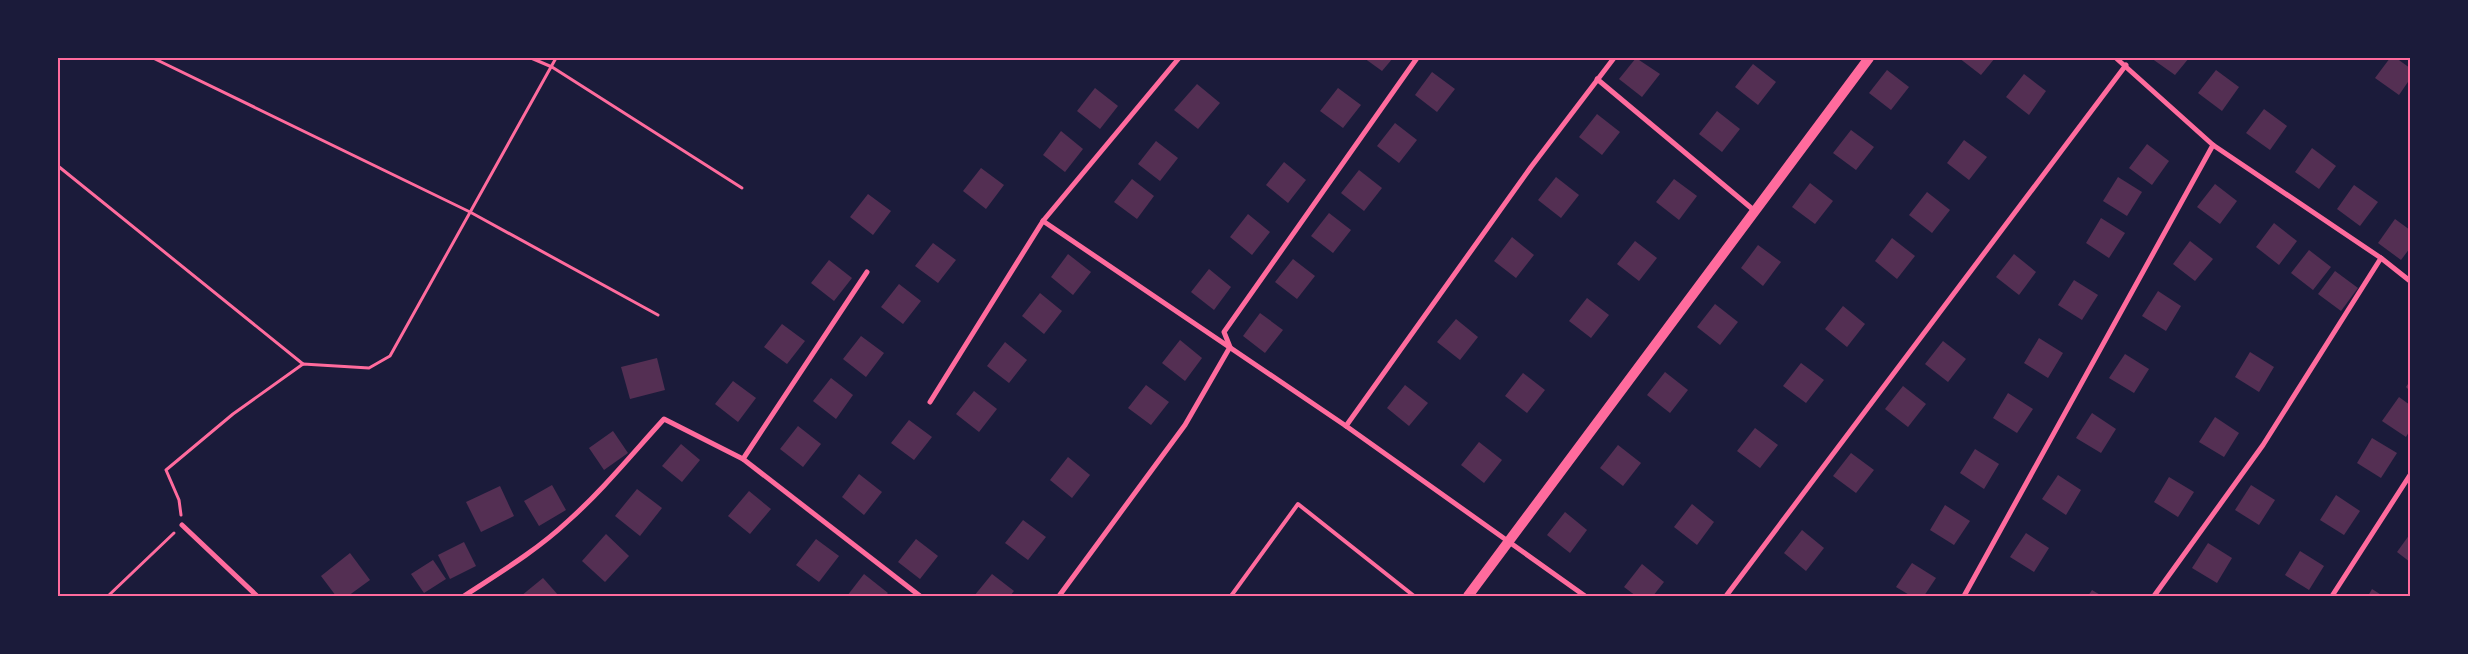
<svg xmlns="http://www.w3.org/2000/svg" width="2468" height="654" font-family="'Work Sans',sans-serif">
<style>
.building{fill:#542f53}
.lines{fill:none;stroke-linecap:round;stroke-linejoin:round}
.path{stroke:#ff6b9d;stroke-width:3}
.service{stroke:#ff6b9d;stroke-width:4}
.minor{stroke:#ff6b9d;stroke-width:5}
.secondary{stroke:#ff6b9d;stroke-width:10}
.neatline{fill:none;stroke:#ff6b9d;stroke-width:2}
</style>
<rect width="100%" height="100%" fill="#1b1b3a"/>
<g class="building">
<polygon points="1364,58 1393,58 1382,71"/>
<polygon points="1636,58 1660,74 1642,97 1619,79"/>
<polygon points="1959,58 1995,58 1981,75"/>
<polygon points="2151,58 2189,58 2175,75"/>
<polygon points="2390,58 2396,58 2410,68 2410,79 2399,95 2375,78"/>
<polygon points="1753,64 1776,82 1758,105 1735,87"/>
<polygon points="1887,70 1909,87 1891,110 1869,93"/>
<polygon points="2216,70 2239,87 2222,111 2198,93"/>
<polygon points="1432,72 1455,89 1437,112 1415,95"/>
<polygon points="2024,74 2046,91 2029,115 2006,97"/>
<polygon points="1197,84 1220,103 1198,129 1174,110"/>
<polygon points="1095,88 1118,106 1100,129 1077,111"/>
<polygon points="1338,88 1361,105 1343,128 1320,111"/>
<polygon points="2264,109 2287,126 2270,150 2246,133"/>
<polygon points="1717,111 1740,129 1722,152 1699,134"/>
<polygon points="1597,114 1620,132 1602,155 1579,137"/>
<polygon points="1395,123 1417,140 1399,163 1377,146"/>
<polygon points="1851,130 1874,147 1856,170 1833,153"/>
<polygon points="1061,131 1083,149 1065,172 1043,155"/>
<polygon points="1964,140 1987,157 1969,180 1947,163"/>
<polygon points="1156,141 1178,158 1160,181 1138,164"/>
<polygon points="2147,144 2169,161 2152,185 2129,168"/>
<polygon points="2312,148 2336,166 2319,189 2295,172"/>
<polygon points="1284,162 1306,180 1288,203 1266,185"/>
<polygon points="981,168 1004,185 986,209 963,191"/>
<polygon points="1359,170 1382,188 1364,211 1341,193"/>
<polygon points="1556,177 1579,195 1561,218 1538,200"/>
<polygon points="2118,177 2142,192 2127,216 2103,201"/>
<polygon points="1132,179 1154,196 1137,219 1114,202"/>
<polygon points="1674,179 1697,196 1679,220 1656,202"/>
<polygon points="1810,183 1833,201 1815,224 1792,207"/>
<polygon points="2215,184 2237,201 2220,224 2197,207"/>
<polygon points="2354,185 2378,202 2360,226 2337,209"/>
<polygon points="1927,192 1950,210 1932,233 1909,215"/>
<polygon points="868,194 891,211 873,235 850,217"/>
<polygon points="1329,213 1351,230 1333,253 1311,236"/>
<polygon points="1248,214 1270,232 1252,255 1230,237"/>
<polygon points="2101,218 2125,233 2109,258 2086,243"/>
<polygon points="2395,219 2410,230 2410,248 2401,260 2378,243"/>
<polygon points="2274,223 2297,241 2279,265 2256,247"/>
<polygon points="1512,237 1534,255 1516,278 1494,261"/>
<polygon points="1892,238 1915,256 1897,279 1875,261"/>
<polygon points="1635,241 1657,258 1639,281 1617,264"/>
<polygon points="2190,241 2213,259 2195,281 2173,264"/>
<polygon points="933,243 956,260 938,283 915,266"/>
<polygon points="1758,245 1781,262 1763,286 1741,268"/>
<polygon points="2309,250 2331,267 2313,290 2291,273"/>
<polygon points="1068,254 1091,272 1073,295 1051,277"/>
<polygon points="2014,254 2036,272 2019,295 1996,277"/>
<polygon points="1293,259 1315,276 1297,299 1275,282"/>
<polygon points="829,260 852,278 834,301 811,283"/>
<polygon points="1209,269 1231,287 1214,310 1191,292"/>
<polygon points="2335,271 2358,288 2341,311 2318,294"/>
<polygon points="2074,280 2098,295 2082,320 2058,305"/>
<polygon points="899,284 921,301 903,324 881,307"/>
<polygon points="2158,291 2181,306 2166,331 2142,316"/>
<polygon points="1040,293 1062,311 1044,334 1022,316"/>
<polygon points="1587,298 1609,315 1591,338 1569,321"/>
<polygon points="1715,304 1738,322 1720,345 1697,327"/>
<polygon points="1843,306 1865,324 1847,347 1825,329"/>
<polygon points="1260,313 1283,330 1265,353 1243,336"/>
<polygon points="1456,319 1478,337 1460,360 1437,342"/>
<polygon points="782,324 805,341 787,364 764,347"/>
<polygon points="861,336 884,353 866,377 843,359"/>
<polygon points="2039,338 2063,353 2048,378 2024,363"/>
<polygon points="1180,340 1202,358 1185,381 1162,363"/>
<polygon points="1943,341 1966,359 1948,382 1925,364"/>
<polygon points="1005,342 1027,360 1009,383 987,366"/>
<polygon points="2250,352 2274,367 2259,392 2235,377"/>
<polygon points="2125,354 2149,369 2134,393 2109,378"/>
<polygon points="657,358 665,390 630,399 621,367"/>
<polygon points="1801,363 1824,380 1806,403 1783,386"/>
<polygon points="1665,372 1688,390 1670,413 1647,395"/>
<polygon points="1523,373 1545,390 1527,413 1505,396"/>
<polygon points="831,378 853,395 836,419 813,401"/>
<polygon points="733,381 756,398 738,422 715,404"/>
<polygon points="2410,381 2410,391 2406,387"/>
<polygon points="1146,385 1169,402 1151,425 1128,408"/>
<polygon points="1405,385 1428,403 1409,426 1387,408"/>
<polygon points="1903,386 1926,404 1908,427 1885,409"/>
<polygon points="974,391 997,409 979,432 956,414"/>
<polygon points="2008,393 2033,409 2017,433 1993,418"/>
<polygon points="2399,397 2410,405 2410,430 2406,437 2382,421"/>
<polygon points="2092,413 2116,429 2101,453 2076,438"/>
<polygon points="2215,417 2239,433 2224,457 2199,442"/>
<polygon points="909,420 932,437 914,460 891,443"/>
<polygon points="798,426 821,444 803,467 780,449"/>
<polygon points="1755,428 1778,445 1760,468 1737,451"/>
<polygon points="613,431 628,453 604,470 589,448"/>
<polygon points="2372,438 2397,453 2381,478 2357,463"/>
<polygon points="1479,442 1502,460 1484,483 1461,465"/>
<polygon points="681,444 700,460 682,482 662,466"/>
<polygon points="1618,445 1641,463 1623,486 1600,468"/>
<polygon points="1975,449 1999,464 1984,489 1960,473"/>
<polygon points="1851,453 1874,470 1856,493 1833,476"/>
<polygon points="1068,457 1090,475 1072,498 1050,480"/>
<polygon points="859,474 882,492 864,515 842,497"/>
<polygon points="2058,475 2081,490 2066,515 2042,499"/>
<polygon points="2169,477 2194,492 2178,517 2154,502"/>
<polygon points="552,485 566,510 539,526 524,501"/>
<polygon points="2251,485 2275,500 2259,525 2235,510"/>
<polygon points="500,486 514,516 481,532 466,502"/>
<polygon points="637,489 662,508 640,536 615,516"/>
<polygon points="749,491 771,509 750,534 728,516"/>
<polygon points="2336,495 2360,511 2344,535 2320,520"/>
<polygon points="1692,504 1714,522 1697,545 1674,527"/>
<polygon points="1945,505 1970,521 1954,545 1930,530"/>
<polygon points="1565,512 1587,530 1570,553 1547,535"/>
<polygon points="1023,520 1046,537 1028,560 1005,543"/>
<polygon points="1802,530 1824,548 1806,571 1784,553"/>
<polygon points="2026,533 2049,548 2034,572 2010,557"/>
<polygon points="606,534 629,556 605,582 582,561"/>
<polygon points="2410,534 2410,562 2397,552"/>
<polygon points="816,539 839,556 819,582 796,565"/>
<polygon points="916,539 938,556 920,579 898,562"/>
<polygon points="464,542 476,566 450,579 438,555"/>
<polygon points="2208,543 2232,558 2217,583 2192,568"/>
<polygon points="2300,551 2324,566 2309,590 2285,575"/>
<polygon points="350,553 370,580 348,596 336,596 321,576"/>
<polygon points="433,560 446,579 424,593 411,574"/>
<polygon points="1912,563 1936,578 1924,596 1911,596 1896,587"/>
<polygon points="1642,564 1664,582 1653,596 1636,596 1624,587"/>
<polygon points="864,574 888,593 885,596 847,596"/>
<polygon points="992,574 1014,591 1010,596 974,596"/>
<polygon points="543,578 559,596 521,596"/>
<polygon points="2372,589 2383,596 2368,596"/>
<polygon points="2092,590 2102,596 2088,596"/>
</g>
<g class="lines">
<g class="path">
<polyline points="153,58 470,212 658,315"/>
<polyline points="531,58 552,67 742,188"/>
<polyline points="58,166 303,364"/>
<polyline points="181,515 179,500 166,470 233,414 303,364 369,368 390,356 556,58"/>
<polyline points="108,596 174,533"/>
</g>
<polyline class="service" points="1231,596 1298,504 1414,596"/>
<g class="minor">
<polyline points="2116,58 2213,145 2381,258 2410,281"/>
<polyline points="1597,79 1756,212"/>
<polyline points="1043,221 1346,426 1585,596"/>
<polyline points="930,402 1043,221 1179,58"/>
<polyline points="1346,426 1531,167 1614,58"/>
<polyline points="743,459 920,596"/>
<polyline points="182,525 257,596"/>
<path d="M464,596C499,573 536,551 567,522C602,491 632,454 664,419L743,459L867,272"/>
<polyline points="1059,596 1185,425 1230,347 1224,332 1417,58"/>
<polyline points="1726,596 2126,65"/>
<polyline points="1964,596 2213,145"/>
<polyline points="2154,596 2263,445 2381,258"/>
<polyline points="2332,596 2410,475"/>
</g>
<polyline class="secondary" points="1468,596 1869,58"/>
</g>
<rect width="2468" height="654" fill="none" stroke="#1b1b3a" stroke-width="118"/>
<rect x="59" y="59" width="2350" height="536" class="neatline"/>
</svg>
